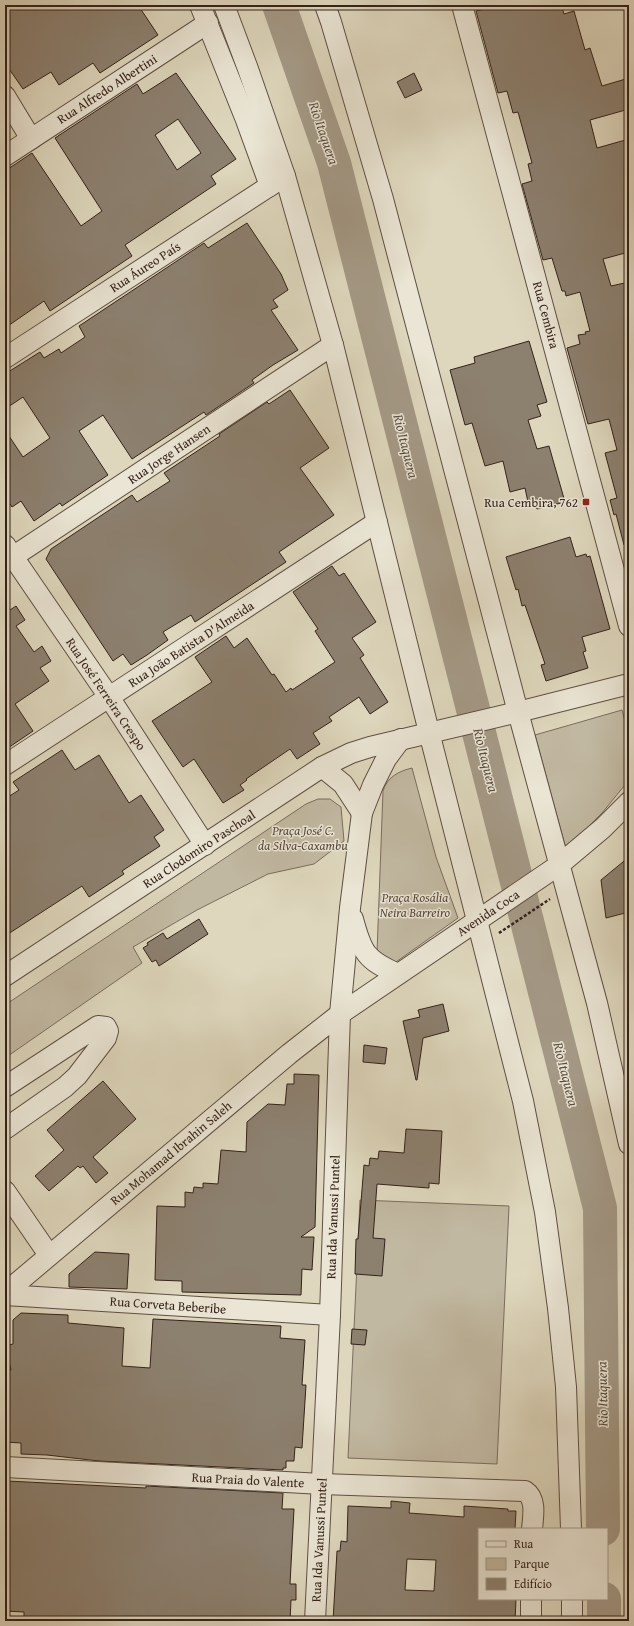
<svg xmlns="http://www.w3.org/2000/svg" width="634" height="1626" font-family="'Gentium Book Plus',serif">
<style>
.green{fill:#c1b8a1;stroke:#7a6d5e}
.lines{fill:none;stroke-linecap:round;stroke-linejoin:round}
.river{stroke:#a49986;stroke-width:34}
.building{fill:#8c806f;stroke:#34221a;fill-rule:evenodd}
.minor-casing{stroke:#5e4f43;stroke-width:22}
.path{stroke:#34221a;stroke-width:2.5;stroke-dasharray:3 2;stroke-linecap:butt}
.minor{stroke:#eae5d4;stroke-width:20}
.poi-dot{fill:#8f2418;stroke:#eae5d4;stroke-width:1.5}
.labels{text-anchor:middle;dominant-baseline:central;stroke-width:3;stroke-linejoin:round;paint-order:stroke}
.street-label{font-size:13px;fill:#34221a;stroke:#eae5d4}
.poi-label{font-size:13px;fill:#34221a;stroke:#eae5d4;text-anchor:end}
.park-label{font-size:13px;font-style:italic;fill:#57483c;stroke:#eae5d4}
.water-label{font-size:14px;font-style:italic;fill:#5b4c40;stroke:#eae5d4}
</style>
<rect width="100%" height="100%" fill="#ded7bd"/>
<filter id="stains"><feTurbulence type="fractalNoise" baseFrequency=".005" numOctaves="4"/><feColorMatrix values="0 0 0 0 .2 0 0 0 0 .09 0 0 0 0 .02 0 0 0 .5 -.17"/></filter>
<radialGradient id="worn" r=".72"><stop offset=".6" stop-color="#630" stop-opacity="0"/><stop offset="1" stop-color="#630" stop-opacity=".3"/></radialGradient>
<g class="green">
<polygon points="622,710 629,737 629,780 602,813 566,849 535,735"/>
<path d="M412,768L436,857L458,918L396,962L377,953L383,791C387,777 399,771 412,768Z"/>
<polygon points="318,799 330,799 341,807 344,841 314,864 268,874 197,910 133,947 142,963 5,1058 5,1005 306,804"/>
<polygon points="360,1200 509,1206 497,1464 348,1458"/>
</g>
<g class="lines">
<g class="river">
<polyline points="279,5 334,163 600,1208 603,1529"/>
<polyline points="604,1599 604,1621"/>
</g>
</g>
<g class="building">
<polygon points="5,5 138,5 158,35 100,73 93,63 59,85 51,72 23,89 5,63"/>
<polygon points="483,5 553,5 554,9 562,7 564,14 574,11 585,50 590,48 602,86 629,78 629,109 590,120 597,148 629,139 629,252 603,259 611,286 629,282 629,544 624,545 616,514 614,515 610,500 617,498 605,453 617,450 609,419 588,424 567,348 580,344 578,335 586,334 585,332 590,331 580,292 566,296 565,291 562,291 552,258 543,260 522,184 532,181 528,164 532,163 518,112 513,113 507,91 498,93 476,11 484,9"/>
<path d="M176,73L236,159L211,176L216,184L125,245L132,256L50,311L44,301L5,328V171L32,153L81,226L102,211L55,138L137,84L143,94ZM178,119L201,153L177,170L155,135Z"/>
<polygon points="414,73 422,90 405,98 397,82"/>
<polygon points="247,223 281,274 288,290 273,300 278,307 271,310 298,350 273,365 252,380 254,383 206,415 204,412 132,459 103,415 79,431 108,475 62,506 60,503 34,521 21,501 12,507 5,497 5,483 10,480 5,473 5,430 23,457 50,438 23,397 5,409 5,374 40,352 44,358 59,349 61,353 85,337 79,326 204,243 208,248"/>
<polygon points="529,341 547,402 537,405 541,416 528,420 537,449 549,446 565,502 537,509 536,505 529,507 525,488 510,492 503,461 485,466 472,423 465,425 450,370 475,363 474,357"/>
<polygon points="290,390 329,448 300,468 334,515 279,552 286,562 195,622 191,615 163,632 168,640 147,655 131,665 123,654 113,661 46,559 51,549 132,495 137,502 170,481 164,473 220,436 219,434 267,402 269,404"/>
<polygon points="570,537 576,557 586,554 587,557 590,556 610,629 582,637 586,651 583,652 588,668 546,681 541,665 545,664 525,605 522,606 518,589 516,590 506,557"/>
<polygon points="332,566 339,576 344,573 376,622 352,638 364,655 360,658 388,702 370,714 359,697 329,717 332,721 313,733 320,744 297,759 290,749 246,779 247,780 240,785 244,790 223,803 194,759 183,767 152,721 212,682 195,657 226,636 234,648 247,638 272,675 274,674 286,692 291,688 292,690 335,662 315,631 318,629 293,592"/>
<polygon points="16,606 25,620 16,626 34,652 42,646 51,661 40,668 49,681 15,704 33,731 5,750 5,609 7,612"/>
<polygon points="62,750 75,770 99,755 129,803 141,795 164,830 154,837 160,846 122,871 124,874 89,897 82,886 5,936 5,799 19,790 13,782"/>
<polygon points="629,857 629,912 606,918 601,880"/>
<polygon points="199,919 208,934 159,966 156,960 152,962 143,948 148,945 147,943 163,933 167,939"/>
<polygon points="443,1004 449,1031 423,1038 417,1080 416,1080 403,1021 420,1017 418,1010"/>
<polygon points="364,1045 387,1048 385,1064 363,1062"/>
<polygon points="294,1074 319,1075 315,1227 301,1237 314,1237 312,1270 302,1269 301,1295 182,1292 182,1281 155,1280 157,1206 185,1207 185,1192 193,1193 194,1187 203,1188 203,1183 218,1184 221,1150 246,1152 247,1122 268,1104 285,1105 287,1084 294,1084"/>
<polygon points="103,1081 136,1119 93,1157 108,1173 96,1183 83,1166 80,1168 78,1166 49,1191 35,1176 64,1150 47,1130"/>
<polygon points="406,1129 442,1131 439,1184 429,1183 429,1188 377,1184 373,1238 385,1239 382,1276 355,1274 356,1239 358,1239 364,1165 369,1166 370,1158 378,1159 379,1151 404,1153"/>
<polygon points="95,1252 129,1254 127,1289 69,1287 69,1274"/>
<polygon points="21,1313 68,1315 68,1323 124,1328 122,1366 150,1368 153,1319 281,1326 280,1338 305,1340 302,1385 306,1385 302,1448 295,1447 294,1461 286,1461 286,1468 283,1468 283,1470 99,1461 47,1455 21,1454 21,1443 5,1442 5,1370 11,1370 5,1346 13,1344 13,1320"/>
<polygon points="352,1329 367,1330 365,1345 351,1344"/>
<polygon points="7,1481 146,1488 146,1486 283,1493 282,1509 294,1509 290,1584 296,1584 296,1600 291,1600 290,1621 24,1621 24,1612 5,1611 5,1490 6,1490"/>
<path d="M391,1501L410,1503L409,1513L464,1517V1506L508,1509V1511H516L515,1529H479V1599H516L515,1621L453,1618V1621H333L337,1551H340L341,1541L347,1542L348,1506L391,1508ZM407,1559L436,1560L434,1591L405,1590Z"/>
</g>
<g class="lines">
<defs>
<g id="minor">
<polyline points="200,5 246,120 270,186"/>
<polyline points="224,5 248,69 285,176 333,345 429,732 523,1101 545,1212 558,1308 566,1387 571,1529"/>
<polyline points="325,5 331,22 383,199 518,712 597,1003 629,1144"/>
<polyline points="462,5 629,626"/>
<polyline points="5,96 31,139"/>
<polyline points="5,156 208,23"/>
<polyline points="5,358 285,176"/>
<polyline points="5,545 109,697 205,845"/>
<polyline points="5,562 333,345"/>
<polyline points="5,765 377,522"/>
<polyline points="322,767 343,784 362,813"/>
<path d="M353,919C362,953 366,960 398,974"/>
<polyline points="5,976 322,767 351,753 370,747 518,712 629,684"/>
<polyline points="5,1087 98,1026 106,1027 108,1031 106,1038 77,1076 65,1087 5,1129"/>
<polyline points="5,1191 49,1255"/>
<polyline points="5,1293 289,1054 340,1014 559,865 603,828 629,802"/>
<polyline points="5,1295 330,1315"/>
<path d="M5,1467L322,1484L525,1491C537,1499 533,1517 532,1529"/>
<polyline points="315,1621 330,1315 340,1014 350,908 362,813 373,785 386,759 401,739"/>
<polyline points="531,1621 531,1599"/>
<polyline points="572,1621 572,1599"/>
</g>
</defs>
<use href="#minor" class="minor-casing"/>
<polyline class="path" points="499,933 550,899"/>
<use href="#minor" class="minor"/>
</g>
<rect class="poi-dot" x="582" y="498" width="8" height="8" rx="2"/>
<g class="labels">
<g class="street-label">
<text transform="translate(107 89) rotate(-33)">Rua Alfredo Albertini</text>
<text transform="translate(145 267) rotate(-33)">Rua Áureo País</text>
<text transform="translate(546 315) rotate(75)">Rua Cembira</text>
<text transform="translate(169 454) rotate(-34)">Rua Jorge Hansen</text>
<text transform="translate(191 644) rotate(-33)">Rua João Batista D'Almeida</text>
<text transform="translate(106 694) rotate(56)">Rua José Ferreira Crespo</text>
<text transform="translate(199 849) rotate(-33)">Rua Clodomiro Paschoal</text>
<text transform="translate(488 913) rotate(-34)">Avenida Coca</text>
<text transform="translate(171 1153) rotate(-40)">Rua Mohamad Ibrahin Saleh</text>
<text transform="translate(333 1217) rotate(-88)">Rua Ida Vanussi Puntel</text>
<text transform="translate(168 1305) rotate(4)">Rua Corveta Beberibe</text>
<text transform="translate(248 1480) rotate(3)">Rua Praia do Valente</text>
<text transform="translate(319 1540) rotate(-87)">Rua Ida Vanussi Puntel</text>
</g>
<g class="poi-label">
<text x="578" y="502">Rua Cembira, 762</text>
</g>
<g class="park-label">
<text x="303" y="830">Praça José C.<tspan x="303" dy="15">da Silva-Caxambu</tspan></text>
<text x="415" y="897">Praça Rosália<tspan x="415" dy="15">Neira Barreiro</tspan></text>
</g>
<g class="water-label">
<text transform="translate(324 133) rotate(71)">Rio Itaquera</text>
<text transform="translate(406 446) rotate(76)">Rio Itaquera</text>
<text transform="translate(486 760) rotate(76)">Rio Itaquera</text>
<text transform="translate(566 1074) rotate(76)">Rio Itaquera</text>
<text transform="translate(602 1394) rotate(-91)">Rio Itaquera</text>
</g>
</g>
<rect width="634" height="1626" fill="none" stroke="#ded7bd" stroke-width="20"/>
<rect x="6" y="6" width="622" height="1614" fill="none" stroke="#34221a" stroke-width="2"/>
<rect x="10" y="10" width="614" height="1606" fill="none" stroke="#34221a"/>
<rect x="478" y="1528" width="130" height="72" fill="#eae5d4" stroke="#a1978a"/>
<rect x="486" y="1541" width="20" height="6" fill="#eae5d4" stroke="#a1978a"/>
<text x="514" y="1548" font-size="12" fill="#34221a">Rua</text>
<rect x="486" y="1558" width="20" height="12" fill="#c1b8a1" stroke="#a1978a"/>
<text x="514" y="1568" font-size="12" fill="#34221a">Parque</text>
<rect x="486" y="1578" width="20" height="12" fill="#8c806f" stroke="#a1978a"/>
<text x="514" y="1588" font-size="12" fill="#34221a">Edifício</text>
<rect width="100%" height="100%" filter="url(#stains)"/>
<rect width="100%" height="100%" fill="url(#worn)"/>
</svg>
